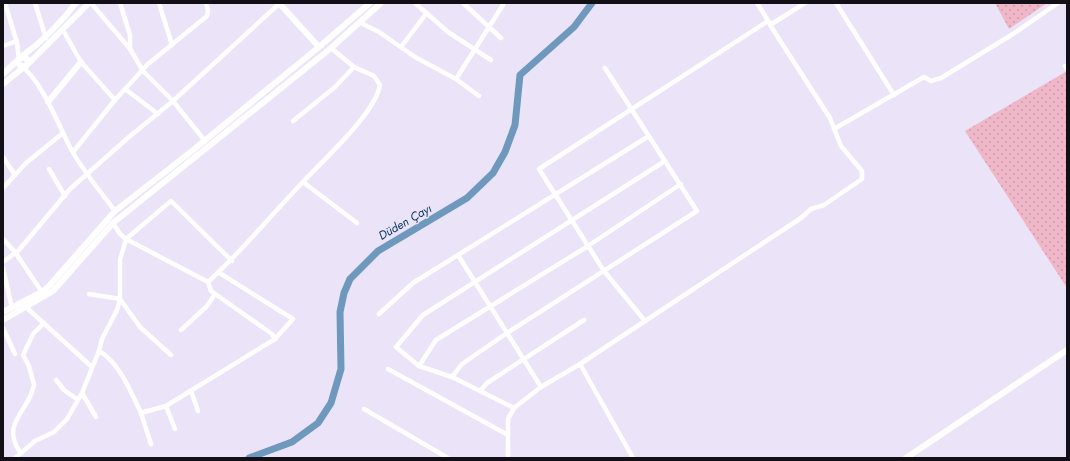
<svg xmlns="http://www.w3.org/2000/svg" width="1070" height="461" font-family="Jost,sans-serif">
<style>
.grass{fill:url(#grass-dots)}
.lines{fill:none;stroke-linecap:round;stroke-linejoin:round}
.river{stroke:#6f98bd;stroke-width:7}
.street{stroke:#fff;stroke-width:4.5}
.secondary{stroke:#fff;stroke-width:6}
.labels{text-anchor:middle;dominant-baseline:central;stroke-width:3;stroke-linejoin:round;paint-order:stroke}
.water-label{font-size:12px;font-style:italic;fill:#04355a;stroke:#ebe4f8}
</style>
<defs>
<pattern id="grass-dots" width="8" height="8" patternUnits="userSpaceOnUse"><rect width="8" height="8" fill="#efb7c8"/><path d="M2 2h.1M6 6h.1" fill="none" stroke="#cc9cab" stroke-width="1.8" stroke-linecap="round"/></pattern>
</defs>
<rect width="100%" height="100%" fill="#ebe4f8"/>
<g class="grass">
<polygon points="995,3 1047,3 1009,29"/>
<polygon points="1067,71 1067,288 965,131"/>
</g>
<g class="lines">
<polyline class="river" points="249,458 292,442 318,423 331,403 341,369 340,312 344,293 350,279 378,251 467,198 493,173 505,152 515,125 520,75 574,27 592,3"/>
<g class="street">
<polyline points="5,3 17,43 19,59"/>
<polyline points="35,3 46,38"/>
<polyline points="91,3 130,49 143,71 173,101 205,141"/>
<polyline points="120,3 130,35 130,49"/>
<polyline points="159,3 172,45"/>
<polyline points="415,3 448,32 491,60"/>
<polyline points="463,3 501,38"/>
<polyline points="757,3 769,22"/>
<polyline points="836,3 894,95"/>
<polyline points="359,22 379,32 415,57 456,79 479,96"/>
<polyline points="63,30 81,62 115,100"/>
<polyline points="3,46 17,41"/>
<polyline points="401,47 426,14"/>
<path d="M21,66C42,80 60,129 72,151C84,172 100,191 115,211"/>
<polyline points="1065,66 1067,69"/>
<polyline points="456,79 503,5 502,3"/>
<polyline points="125,89 158,114"/>
<polyline points="293,121 335,87 354,67"/>
<polyline points="834,129 924,77 931,81 941,78 1013,34 1058,3"/>
<polyline points="73,152 115,100 148,64 207,16 208,10 206,3"/>
<polyline points="3,157 15,175"/>
<polyline points="49,169 65,196"/>
<polyline points="303,182 357,223"/>
<polyline points="3,188 26,163 63,133"/>
<path d="M113,223L120,234L126,239L208,282C242,251 271,215 303,182C323,160 375,114 380,85L374,76L354,67L331,48"/>
<polyline points="3,239 15,252 42,292"/>
<polyline points="458,255 541,387"/>
<polyline points="3,262 19,250 70,189 129,137 173,101 280,3"/>
<polyline points="3,268 12,308"/>
<polyline points="208,282 211,291 272,334 275,339"/>
<polyline points="89,294 120,299 140,327 171,355"/>
<polyline points="27,308 92,367"/>
<polyline points="379,314 413,283 649,136"/>
<polyline points="645,321 604,271 539,169 768,21"/>
<polyline points="3,328 15,354"/>
<polyline points="181,330 207,306 215,294"/>
<path d="M99,351C119,362 131,392 141,413L166,406L275,339L293,319L218,272"/>
<polyline points="580,364 633,458"/>
<polyline points="419,366 436,340 588,246 681,184"/>
<polyline points="388,369 508,435"/>
<polyline points="452,377 462,364 507,333 697,211 605,68"/>
<polyline points="56,380 64,390 78,400"/>
<polyline points="191,391 198,411"/>
<polyline points="480,391 487,383 584,320"/>
<polyline points="82,393 96,417"/>
<polyline points="166,406 175,429"/>
<polyline points="514,408 452,377 419,366 396,347 423,315 665,161"/>
<polyline points="364,409 448,458"/>
<polyline points="141,413 151,444"/>
<path d="M20,452C0,423 29,412 34,385L29,366L23,355L33,334L44,323"/>
<polyline points="15,458 35,441 54,432 67,419 82,393 99,351 102,339 117,310 120,299 120,260 126,239 171,201 232,261"/>
<polyline points="508,458 508,419 514,408 541,387 580,364 801,218 811,209 824,205 862,179 862,171 841,146 830,118 770,25 805,3"/>
</g>
<g class="secondary">
<polyline points="279,3 319,47"/>
<path d="M21,57C43,41 60,24 76,3"/>
<polyline points="28,64 27,59 25,57 20,58 18,61 20,66 26,66 89,3"/>
<polyline points="3,74 19,59"/>
<polyline points="3,84 24,67"/>
<polyline points="48,102 81,62"/>
<polyline points="3,312 42,292 49,286 115,211 192,151 319,47 370,3"/>
<polyline points="3,320 53,291 113,223 331,48 381,3"/>
<polyline points="906,458 1067,350"/>
</g>
</g>
<g class="labels">
<g class="water-label">
<text transform="translate(405 222) rotate(-30)">Düden Çayı</text>
</g>
</g>
<rect width="1070" height="461" fill="none" stroke="#121016" stroke-width="8"/>
</svg>
